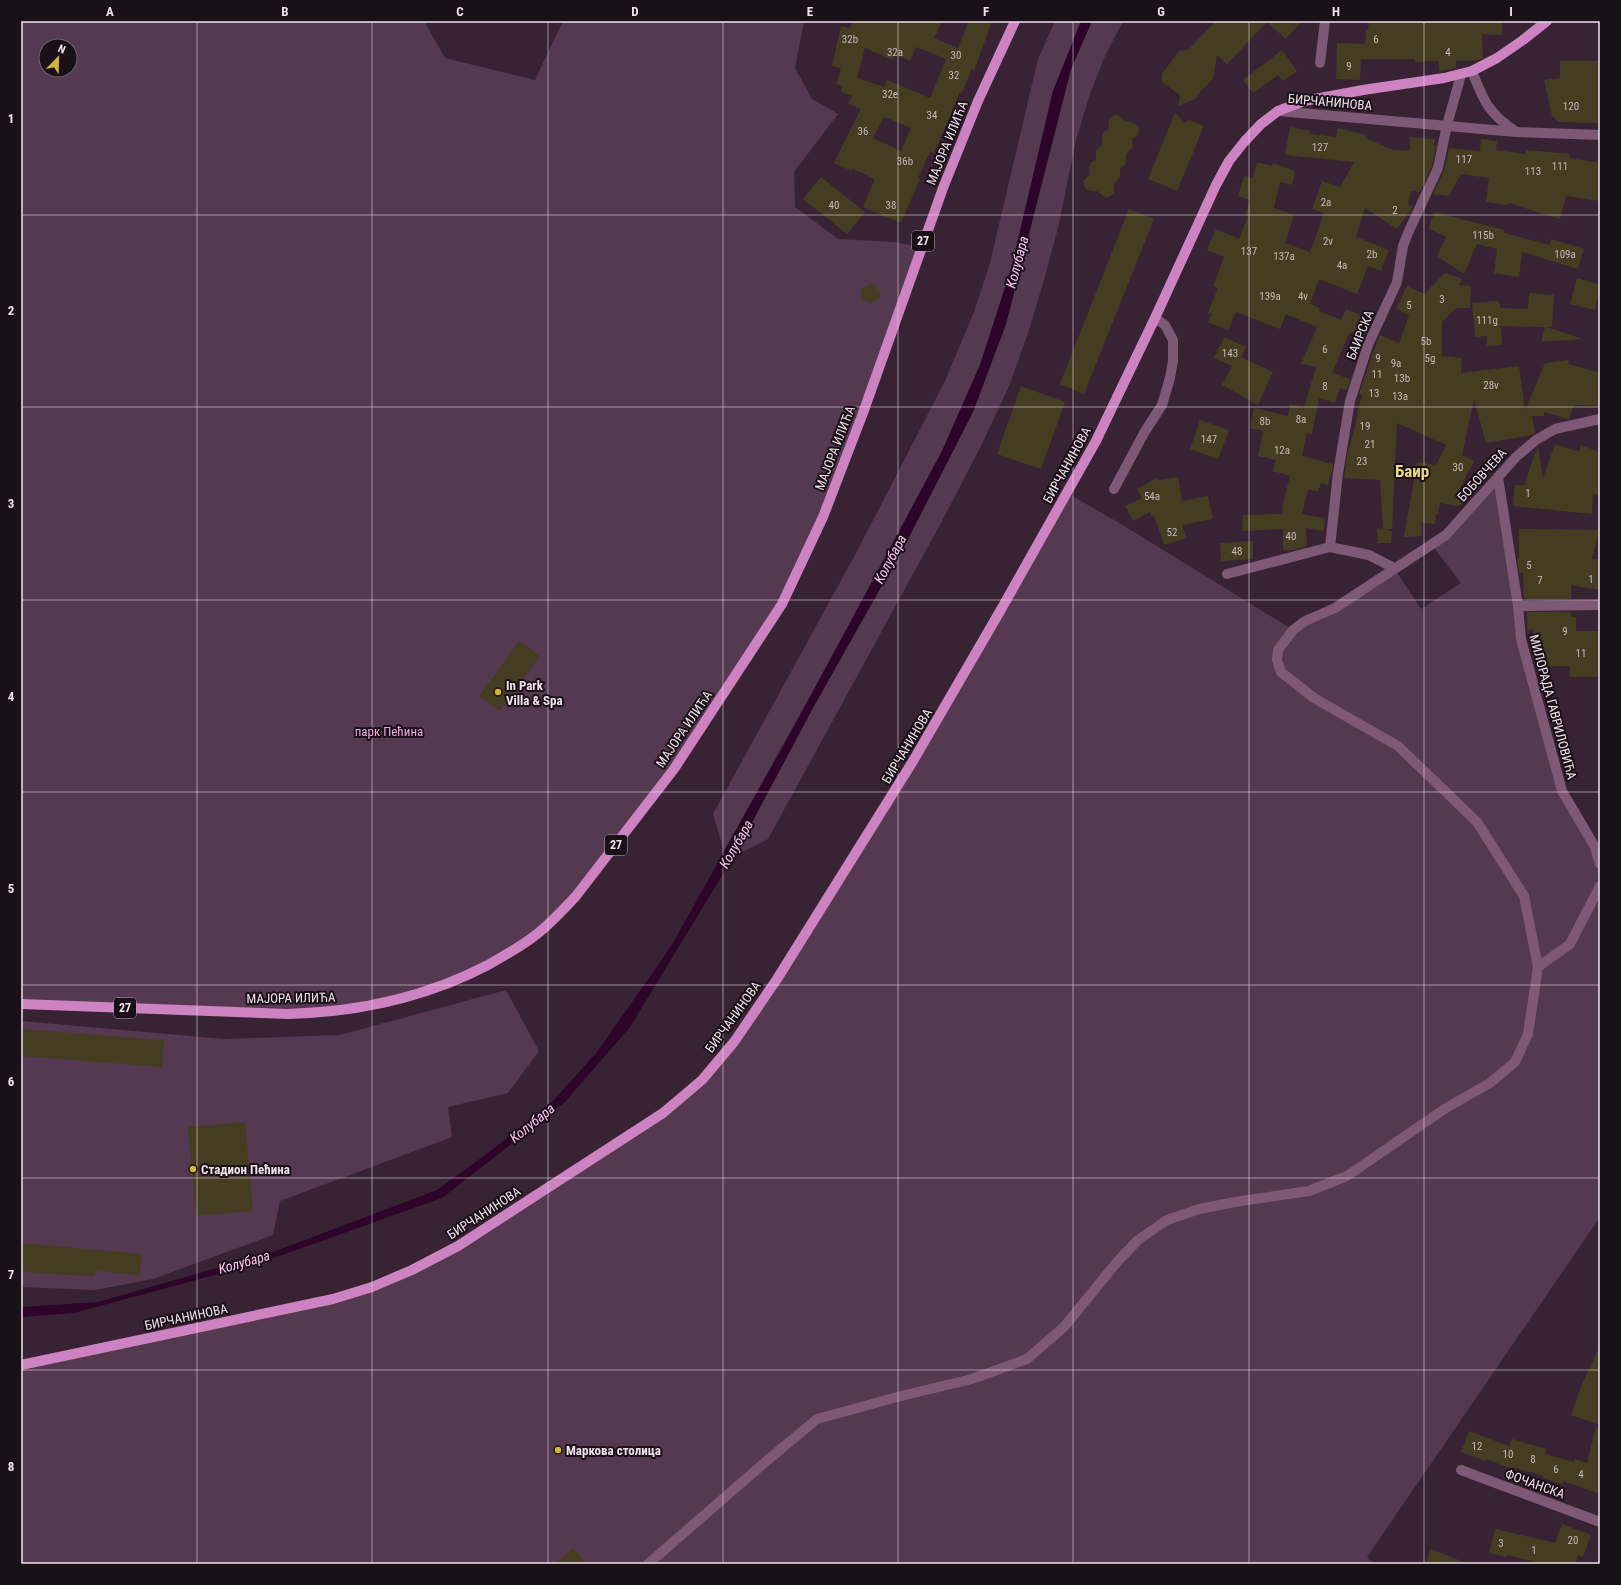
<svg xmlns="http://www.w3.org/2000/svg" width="1621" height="1585" font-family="'Roboto Condensed',sans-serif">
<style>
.green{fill:#553950;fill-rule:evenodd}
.water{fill:#2d0528}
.building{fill:#443d22;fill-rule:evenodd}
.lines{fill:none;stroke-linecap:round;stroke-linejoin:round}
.minor{stroke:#7d5976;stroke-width:10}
.major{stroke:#cd83c1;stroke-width:10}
.grid{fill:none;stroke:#f0e2ed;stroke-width:1;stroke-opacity:0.55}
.poi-dot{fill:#d3b635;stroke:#1a1018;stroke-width:1.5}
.labels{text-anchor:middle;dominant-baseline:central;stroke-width:4;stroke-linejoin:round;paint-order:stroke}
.number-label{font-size:11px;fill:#c5b9ba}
.shield{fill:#1a1018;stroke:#b0a3ad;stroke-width:1}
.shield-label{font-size:12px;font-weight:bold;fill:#f0e2ed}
.street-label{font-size:13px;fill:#f0e2ed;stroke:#1a1018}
.poi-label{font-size:13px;font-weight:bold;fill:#f0e2ed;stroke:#1a1018;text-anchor:start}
.park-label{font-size:13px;fill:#eda6e1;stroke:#1a1018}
.water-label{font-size:14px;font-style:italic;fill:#fec4f3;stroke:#1a1018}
.district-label{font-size:17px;font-weight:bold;fill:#ebd88a;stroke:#1a1018}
.neatline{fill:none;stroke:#f0e2ed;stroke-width:1.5}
.grid-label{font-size:13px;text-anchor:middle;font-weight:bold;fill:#f0e2ed}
</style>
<rect width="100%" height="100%" fill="#382334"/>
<g class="green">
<path d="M21,21H424L445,58L535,80L563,21H804L795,68L812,99L838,114L794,172L795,207L838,239L895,242L921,247L798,570L674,769L578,897L536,935L457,979L339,1010L21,1003ZM46,46H70V70H46Z"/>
<polygon points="1055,21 1081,21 1053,91 1011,269 980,365 942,451 872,584 724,851 713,814 855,555 945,381 974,312 990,263 1038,59"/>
<polygon points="1092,21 1123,21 1105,56 1090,94 1076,140 1059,224 1044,280 1029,330 1010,384 980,448 942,521 768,839 734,856 814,706 907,541 973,412 1006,324 1071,69"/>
<polygon points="1498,477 1518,606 1562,791 1600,847 1600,1217 1367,1557 1375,1564 21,1564 21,1365 286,1309 412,1270 663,1113 734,1042 913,761 1067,493 1121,524 1293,630 1394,568 1421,609 1461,583 1431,544"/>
<polygon points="506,990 539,1051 508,1093 448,1107 452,1137 280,1201 273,1235 153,1279 95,1290 21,1287 21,1021 224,1039 340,1035"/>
</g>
<polygon class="water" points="1081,21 1092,21 1071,69 1006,324 973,412 907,541 814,706 734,856 630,1027 565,1102 442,1198 263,1262 74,1313 21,1317 21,1307 98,1302 273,1252 437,1190 492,1150 554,1100 597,1052 670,948 795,725 942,451 980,365 1011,269 1053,91"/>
<g class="building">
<path d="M853,21H942L934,38L958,48L969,21H992L974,71L972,69L962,93L960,92L934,153L930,152L918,178L920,179L901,223L863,207L875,179L853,169L852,171L834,163L861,109L848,104L852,96L841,92L842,86L836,84L841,68L832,66L841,26L850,28ZM916,47L946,59L930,98L887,80L884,87L857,78L865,48L893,60L895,55L910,61ZM884,117L911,128L901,151L873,138Z"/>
<polygon points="1216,21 1302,21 1286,39 1267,22 1227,64 1217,55 1213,79 1200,92 1195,99 1178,106 1180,95 1162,82 1162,74 1179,51 1189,49"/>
<polygon points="1369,21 1502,21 1502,35 1482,34 1483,58 1478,60 1456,61 1456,68 1439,71 1439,61 1415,62 1415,59 1361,59 1360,80 1336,79 1337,43 1365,44 1366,30 1368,30"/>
<polygon points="1282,50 1297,71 1283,81 1278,75 1253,93 1243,80"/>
<polygon points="1560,61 1600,61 1600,123 1559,122 1552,116 1544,80 1560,78"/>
<polygon points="1175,113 1185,123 1189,120 1204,126 1177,191 1148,179"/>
<polygon points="1118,115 1125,121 1135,123 1139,129 1138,135 1132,139 1133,147 1126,154 1126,163 1120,169 1120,177 1114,184 1114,194 1106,198 1097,191 1091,191 1086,189 1083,182 1086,178 1090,175 1089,167 1092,162 1096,160 1096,150 1102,145 1102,137 1104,132 1108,130 1109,120 1112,116"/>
<polygon points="1290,127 1309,131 1309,134 1336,137 1338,128 1367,135 1366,138 1390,149 1410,151 1410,137 1435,139 1434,146 1436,146 1432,166 1420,192 1411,191 1408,205 1413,206 1397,229 1365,208 1356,237 1389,250 1381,271 1368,266 1357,294 1319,279 1310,304 1320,308 1319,311 1341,320 1346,309 1370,319 1362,337 1350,332 1332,373 1350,379 1347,390 1340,388 1335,403 1319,398 1312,434 1307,433 1302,456 1333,464 1331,477 1330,477 1328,485 1321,483 1318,492 1308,489 1302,514 1325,518 1323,531 1306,528 1307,546 1293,550 1283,550 1283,529 1242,531 1243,515 1283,514 1282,508 1290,476 1273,471 1276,460 1258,456 1263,431 1250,428 1254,408 1288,416 1290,404 1304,407 1316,367 1301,364 1317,327 1286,314 1280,329 1236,312 1228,330 1208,322 1212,314 1208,313 1218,288 1213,286 1224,257 1207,250 1216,229 1239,239 1248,216 1245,215 1250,200 1238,196 1244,176 1253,178 1257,162 1272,166 1273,163 1295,171 1292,185 1280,182 1274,208 1294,215 1285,243 1310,252 1324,213 1312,209 1322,181 1340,187 1354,162 1285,155"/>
<polygon points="1481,139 1497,141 1496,150 1525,154 1526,150 1570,154 1570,158 1600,163 1600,201 1566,196 1560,219 1509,203 1508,205 1486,202 1489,178 1461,174 1449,196 1433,194 1444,171 1449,148 1480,151"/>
<polygon points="821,177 865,212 847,234 803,199"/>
<polygon points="1129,209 1154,219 1084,394 1060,384"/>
<polygon points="1435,212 1504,230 1504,233 1550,245 1551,239 1584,249 1578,269 1522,252 1519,277 1494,273 1497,249 1477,244 1464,274 1437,256 1446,237 1428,228"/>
<polygon points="1445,273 1462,279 1459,285 1471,286 1470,308 1456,308 1442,322 1442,356 1462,358 1461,373 1519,366 1525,410 1545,363 1569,360 1568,364 1600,373 1600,406 1574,405 1569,419 1544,412 1544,416 1532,416 1535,433 1532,435 1486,443 1474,399 1462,455 1474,461 1459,490 1466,491 1464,503 1457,506 1440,503 1438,514 1436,514 1435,524 1421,523 1422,536 1404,537 1417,462 1436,465 1446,445 1397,423 1392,529 1386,529 1392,531 1391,543 1378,543 1377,528 1383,529 1380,480 1344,478 1347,456 1358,414 1357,414 1362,395 1359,394 1373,352 1380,335 1399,343 1409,315 1396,309 1407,286 1424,294"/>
<polygon points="1577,278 1600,285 1595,310 1570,304"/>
<polygon points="872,283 880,291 880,299 869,303 861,298 862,289"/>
<polygon points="1529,293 1554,295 1552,327 1547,327 1583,339 1541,342 1545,327 1501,326 1502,345 1487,346 1487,336 1475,337 1472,303 1499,301 1500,308 1528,309"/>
<polygon points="1224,337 1246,347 1241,357 1273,372 1258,405 1222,385 1232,366 1214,358"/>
<polygon points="1021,386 1065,402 1041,469 997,454"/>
<polygon points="1200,420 1229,430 1218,459 1190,449"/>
<polygon points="1555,444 1579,452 1581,445 1600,452 1600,495 1593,494 1592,514 1513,506 1515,485 1524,485 1537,448 1538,447 1543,478"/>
<polygon points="1178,477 1182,501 1208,496 1213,519 1182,525 1186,538 1164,545 1154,515 1151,516 1150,512 1133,521 1125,506 1142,498 1137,489 1157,478 1158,480"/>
<polygon points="1519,529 1599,530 1592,559 1600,560 1600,590 1571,585 1571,599 1527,599 1527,598 1524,598 1523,573 1519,573 1517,559 1519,559"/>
<polygon points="1253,541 1253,559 1221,561 1220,543"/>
<polygon points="1527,612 1571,612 1571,617 1576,617 1576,631 1600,631 1600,677 1570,677 1570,666 1535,666 1533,658 1533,630 1527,629"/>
<polygon points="519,641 540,656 500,711 479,696"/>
<polygon points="21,1029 164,1040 162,1067 21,1056"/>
<polygon points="245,1122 253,1211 196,1216 188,1127"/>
<polygon points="21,1243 143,1254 139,1275 97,1271 93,1276 51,1274 21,1271"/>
<polygon points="1600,1346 1600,1425 1571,1415 1582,1384"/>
<polygon points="1596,1427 1600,1428 1600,1494 1563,1481 1563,1484 1542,1478 1543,1476 1513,1467 1512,1469 1486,1459 1485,1461 1461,1452 1469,1431 1509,1446 1512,1439 1547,1449 1545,1454 1574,1462 1575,1459 1587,1463"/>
<polygon points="1562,1524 1591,1535 1583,1557 1578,1555 1575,1564 1543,1564 1507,1555 1506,1557 1489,1553 1495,1529 1555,1543"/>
<polygon points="573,1548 587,1564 555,1564"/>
<polygon points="1431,1549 1466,1563 1466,1564 1425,1564"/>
</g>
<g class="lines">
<g class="minor">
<polyline points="1320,63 1325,21"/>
<path d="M1472,71C1483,100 1489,114 1515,131"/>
<polyline points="1278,111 1516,132 1600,135"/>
<polyline points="1498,477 1518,606 1521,639 1562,791 1595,847 1600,864"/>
<polyline points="1114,489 1144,433 1162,405 1170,378 1173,361 1173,340 1165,325 1155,318"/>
<polyline points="1394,568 1369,555 1330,547 1338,473 1350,401 1368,345 1397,282 1403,246 1408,233 1438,168 1447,125 1461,75"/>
<polyline points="1227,574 1330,547"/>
<polyline points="1518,606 1600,605"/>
<polyline points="1538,967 1570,944 1600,886"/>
<polyline points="1461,1470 1600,1522"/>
<polyline points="648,1564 763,1464 817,1419 901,1396 972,1379 1027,1359 1064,1327 1117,1262 1138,1240 1167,1220 1199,1209 1235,1202 1309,1191 1347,1176 1446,1108 1490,1083 1515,1062 1528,1034 1538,967 1524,896 1477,822 1398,746 1314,698 1281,672 1277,660 1278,650 1293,630 1305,621 1335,608 1446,535 1516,457 1536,440 1555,429 1600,419"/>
</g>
<g class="major">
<path d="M21,1004L288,1014C358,1012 425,998 488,965C504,956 522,946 537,934C551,923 564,909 576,896L674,769L782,604L823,517L863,413L943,188L978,101L1015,21"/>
<polyline points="21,1365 333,1299 372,1287 412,1270 458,1246 663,1113 702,1080 734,1042 777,979 913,761 999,613 1096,441 1155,318 1216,185 1229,161 1244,142 1261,124 1278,111 1304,101 1363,90 1444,78 1472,71 1497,58 1523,40 1547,21"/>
</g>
</g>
<path class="grid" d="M197,21V1564M372,21V1564M548,21V1564M723,21V1564M898,21V1564M1073,21V1564M1249,21V1564M1424,21V1564M21,215H1600M21,407H1600M21,600H1600M21,792H1600M21,985H1600M21,1178H1600M21,1370H1600"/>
<g class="poi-dot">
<circle cx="498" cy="692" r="4"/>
<circle cx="193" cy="1169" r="4"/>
<circle cx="558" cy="1450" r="4"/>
</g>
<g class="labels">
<g class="number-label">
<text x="850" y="39">32b</text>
<text x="1376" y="39">6</text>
<text x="895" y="52">32a</text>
<text x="1448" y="52">4</text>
<text x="956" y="55">30</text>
<text x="1349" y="66">9</text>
<text x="954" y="75">32</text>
<text x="890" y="94">32e</text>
<text x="1571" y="106">120</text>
<text x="932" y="115">34</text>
<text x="863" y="131">36</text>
<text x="1320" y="147">127</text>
<text x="1464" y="159">117</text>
<text x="905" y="161">36b</text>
<text x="1560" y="166">111</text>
<text x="1533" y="171">113</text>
<text x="1326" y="202">2a</text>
<text x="834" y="205">40</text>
<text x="891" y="205">38</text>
<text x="1395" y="210">2</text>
<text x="1483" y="235">115b</text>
<text x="1328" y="241">2v</text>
<text x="1249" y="251">137</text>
<text x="1372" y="254">2b</text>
<text x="1565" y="254">109a</text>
<text x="1284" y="256">137a</text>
<text x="1342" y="265">4a</text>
<text x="1270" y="296">139a</text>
<text x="1303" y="296">4v</text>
<text x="1442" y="299">3</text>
<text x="1409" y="305">5</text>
<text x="1487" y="320">111g</text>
<text x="1426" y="341">5b</text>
<text x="1325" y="349">6</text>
<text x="1230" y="353">143</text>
<text x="1378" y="358">9</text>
<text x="1430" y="358">5g</text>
<text x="1396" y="363">9a</text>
<text x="1377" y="374">11</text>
<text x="1402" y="378">13b</text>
<text x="1491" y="385">28v</text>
<text x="1325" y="386">8</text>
<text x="1374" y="393">13</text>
<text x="1400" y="396">13a</text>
<text x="1301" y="419">8a</text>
<text x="1265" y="421">8b</text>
<text x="1365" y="426">19</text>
<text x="1209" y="439">147</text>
<text x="1370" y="444">21</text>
<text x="1282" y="450">12a</text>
<text x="1362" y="461">23</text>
<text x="1458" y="467">30</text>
<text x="1528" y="493">1</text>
<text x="1152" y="496">54a</text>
<text x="1172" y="532">52</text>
<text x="1291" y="536">40</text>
<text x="1237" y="551">48</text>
<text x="1529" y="565">5</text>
<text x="1591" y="579">1</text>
<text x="1540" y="580">7</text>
<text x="1565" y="631">9</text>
<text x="1581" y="653">11</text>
<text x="1477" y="1446">12</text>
<text x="1508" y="1454">10</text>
<text x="1533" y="1459">8</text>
<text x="1556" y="1469">6</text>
<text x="1581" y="1474">4</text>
<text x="1573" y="1540">20</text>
<text x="1501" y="1543">3</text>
<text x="1534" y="1550">1</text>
</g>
<g class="shield">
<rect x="912" y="231" width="22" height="20" rx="3"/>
<rect x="605" y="835" width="22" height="20" rx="3"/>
<rect x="114" y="998" width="22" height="20" rx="3"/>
</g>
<g class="shield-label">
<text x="923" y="241">27</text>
<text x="616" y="845">27</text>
<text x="125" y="1008">27</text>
</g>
<g class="street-label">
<text transform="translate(1330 102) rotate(5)">БИРЧАНИНОВА</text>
<text transform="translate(947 143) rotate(-68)">МАЈОРА ИЛИЋА</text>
<text transform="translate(1360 335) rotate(-68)">БАИРСКА</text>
<text transform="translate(835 448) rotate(-69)">МАЈОРА ИЛИЋА</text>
<text transform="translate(1067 465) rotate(-61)">БИРЧАНИНОВА</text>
<text transform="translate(1482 475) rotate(-48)">БОБОВЧЕВА</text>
<text transform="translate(1553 707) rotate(75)">МИЛОРАДА ГАВРИЛОВИЋА</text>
<text transform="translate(684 729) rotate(-56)">МАЈОРА ИЛИЋА</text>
<text transform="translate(907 746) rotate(-59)">БИРЧАНИНОВА</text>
<text transform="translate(291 998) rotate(-1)">МАЈОРА ИЛИЋА</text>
<text transform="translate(733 1017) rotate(-54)">БИРЧАНИНОВА</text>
<text transform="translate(484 1213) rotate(-33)">БИРЧАНИНОВА</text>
<text transform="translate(186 1317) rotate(-12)">БИРЧАНИНОВА</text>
<text transform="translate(1535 1484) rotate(20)">ФОЧАНСКА</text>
</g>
<g class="poi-label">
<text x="506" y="685">In Park<tspan x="506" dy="15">Villa &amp; Spa</tspan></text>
<text x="201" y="1169">Стадион Пећина</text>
<text x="566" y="1450">Маркова столица</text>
</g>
<g class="park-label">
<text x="389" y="731">парк Пећина</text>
</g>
<g class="water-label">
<text transform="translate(1017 262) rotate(-75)">Колубара</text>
<text transform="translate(890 559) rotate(-62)">Колубара</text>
<text transform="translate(736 844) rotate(-60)">Колубара</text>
<text transform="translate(532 1123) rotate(-39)">Колубара</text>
<text transform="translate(244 1262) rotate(-16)">Колубара</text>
</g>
<g class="district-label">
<text x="1412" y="471">Баир</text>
</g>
</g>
<rect width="1621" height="1585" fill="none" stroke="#1a1018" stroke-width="44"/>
<g transform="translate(58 58) rotate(23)"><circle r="19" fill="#1a1018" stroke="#70646d"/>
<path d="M0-3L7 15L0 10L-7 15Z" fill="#d3b635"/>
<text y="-6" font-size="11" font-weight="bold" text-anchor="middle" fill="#f0e2ed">N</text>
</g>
<rect x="22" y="22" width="1577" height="1541" class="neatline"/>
<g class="grid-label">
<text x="110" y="16">A</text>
<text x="285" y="16">B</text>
<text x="460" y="16">C</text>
<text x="635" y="16">D</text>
<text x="810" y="16">E</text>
<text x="986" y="16">F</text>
<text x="1161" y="16">G</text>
<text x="1336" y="16">H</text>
<text x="1511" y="16">I</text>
<text x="11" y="123">1</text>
<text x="11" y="315">2</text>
<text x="11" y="508">3</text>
<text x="11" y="701">4</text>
<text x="11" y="893">5</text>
<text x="11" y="1086">6</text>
<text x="11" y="1279">7</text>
<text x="11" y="1471">8</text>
</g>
</svg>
